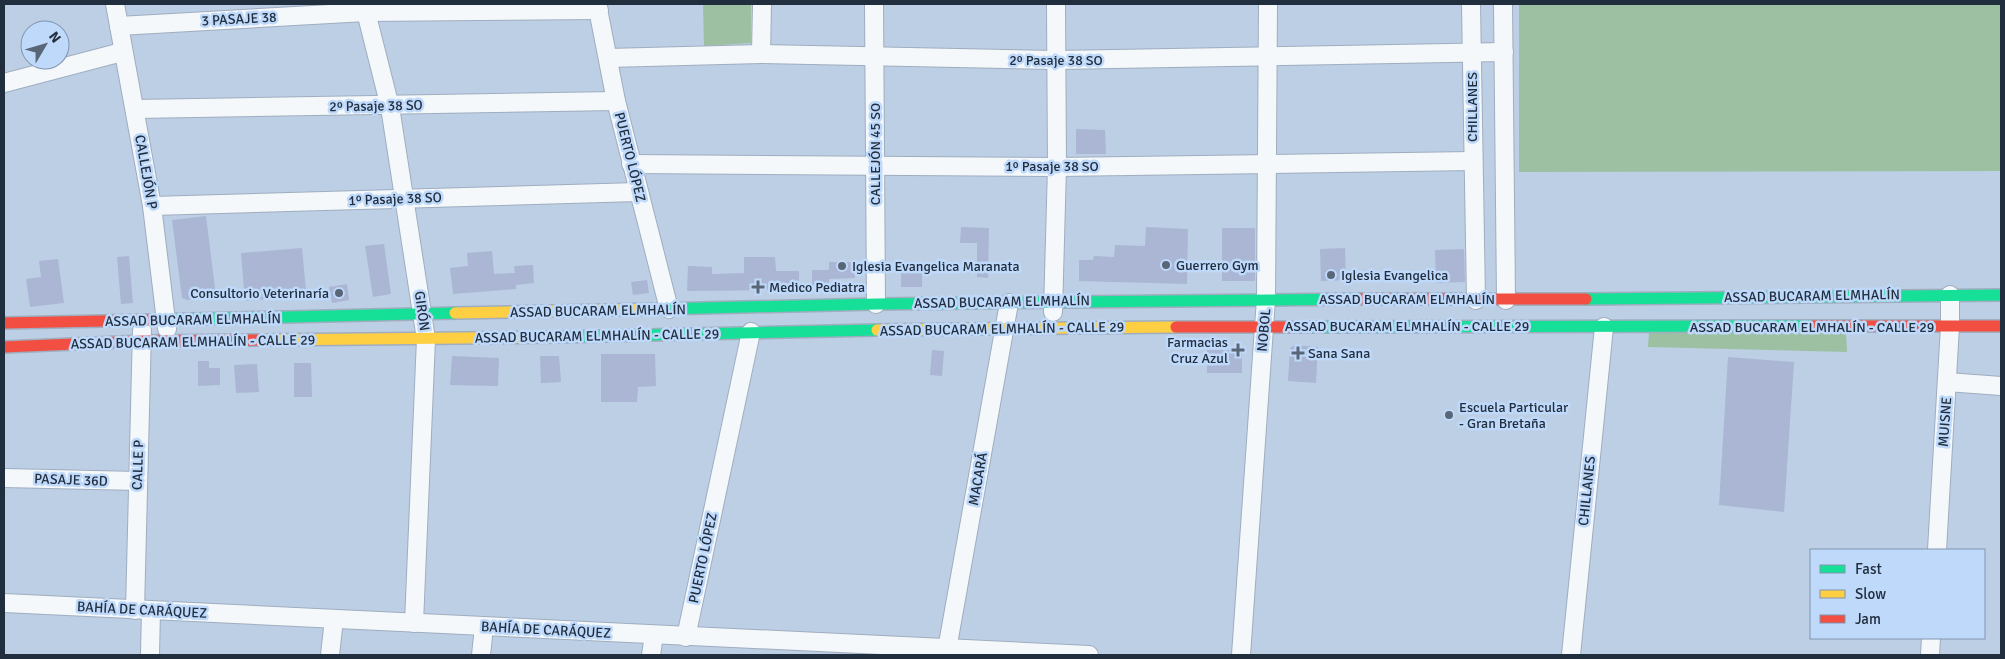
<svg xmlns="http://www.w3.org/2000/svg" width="2005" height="659" font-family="Signika,sans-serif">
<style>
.green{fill:#9ec0a2}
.building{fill:#aab6d4}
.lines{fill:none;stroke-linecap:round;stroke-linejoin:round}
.street-casing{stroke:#9fadbf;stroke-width:20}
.fast-casing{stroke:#9fadbf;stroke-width:14}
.slow-casing{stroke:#9fadbf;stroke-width:14}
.jam-casing{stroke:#9fadbf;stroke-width:14}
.street{stroke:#f5f8fb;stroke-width:18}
.fast{stroke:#16e098;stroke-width:11}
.slow{stroke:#ffcf43;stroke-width:11}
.jam{stroke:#f24e42;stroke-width:11}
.poi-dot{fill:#586678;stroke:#bfd9fb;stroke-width:2}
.labels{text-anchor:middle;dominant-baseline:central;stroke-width:5;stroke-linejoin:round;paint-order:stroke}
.street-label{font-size:14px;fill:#212e3e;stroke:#bfd9fb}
.poi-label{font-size:14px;fill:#212e3e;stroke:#bfd9fb;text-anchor:start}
</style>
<rect width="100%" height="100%" fill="#bdcfe5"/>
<g class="green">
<polygon points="703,4 751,4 751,43 704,46"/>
<polygon points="1519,4 2001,4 2001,171 1519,172"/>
<polygon points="1649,332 1846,333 1847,352 1648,347"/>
</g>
<g class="building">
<polygon points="1076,129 1105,130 1106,154 1076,154"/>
<polygon points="206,216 216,296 187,300 182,298 172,220"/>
<polygon points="961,227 989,228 988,278 977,277 977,243 960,243"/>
<polygon points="1146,227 1188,229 1187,284 1079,281 1079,260 1093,260 1094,256 1114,257 1115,245 1145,246"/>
<rect x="1222" y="228" width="33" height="53"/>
<polygon points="384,244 391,294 373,297 365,246"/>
<polygon points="302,248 306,291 265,294 266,299 245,301 241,253"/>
<polygon points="1345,248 1346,280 1321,281 1320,249"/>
<polygon points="1464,249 1465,282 1436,283 1435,250"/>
<polygon points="492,251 494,274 515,273 514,266 533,265 534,283 516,285 516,289 453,294 450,268 468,266 467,253"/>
<polygon points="129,256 133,303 121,304 117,257"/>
<polygon points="744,257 775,257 776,271 799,271 799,290 687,291 688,266 712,267 712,274 744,273"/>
<polygon points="58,259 64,303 30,307 26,279 41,277 39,261"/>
<polygon points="829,262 855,262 855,278 829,279 829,287 812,287 812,270 829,270"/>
<polygon points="901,266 922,267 922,287 901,287"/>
<polygon points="647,280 649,293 633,295 631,282"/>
<polygon points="347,284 349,300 332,303 329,287"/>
<polygon points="1295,345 1318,347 1316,383 1288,381 1290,348"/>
<polygon points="932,350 944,351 942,376 930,375"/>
<rect x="1207" y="350" width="35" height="23"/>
<polygon points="601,354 655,354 656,386 638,387 637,402 601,402"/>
<polygon points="452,356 499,358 498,386 450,385"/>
<polygon points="540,356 559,356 561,382 541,383"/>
<polygon points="1728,357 1794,362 1784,512 1719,505"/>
<polygon points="198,361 209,361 209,368 220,368 220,385 198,386"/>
<polygon points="294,363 311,363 312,397 294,397"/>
<polygon points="257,364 259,392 236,393 234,365"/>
</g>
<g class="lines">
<defs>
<g id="street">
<polyline points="115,4 152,206 167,329"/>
<polyline points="364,4 390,107 426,339 414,623"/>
<polyline points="597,4 616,101 669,309"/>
<polyline points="874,4 876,304"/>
<polyline points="1471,4 1476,300"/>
<polyline points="1503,4 1506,300"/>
<polyline points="119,26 366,12 599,10"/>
<polyline points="761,54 762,4"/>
<polyline points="608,58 761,54 1056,60 1504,52"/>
<polyline points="4,83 122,52"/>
<polyline points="135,109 616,101"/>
<polyline points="631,164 1057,167 1473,161"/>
<polyline points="152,206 638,192"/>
<polyline points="1053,312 1057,167 1056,4"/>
<polyline points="1947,382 2001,386"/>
<polyline points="4,478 138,481"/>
<polyline points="1937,550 1950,326 1950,295"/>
<polyline points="4,603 1089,655"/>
<polyline points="135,610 142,330"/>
<polyline points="686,637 751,332"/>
<polyline points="150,655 151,611"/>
<polyline points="330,655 334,619"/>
<polyline points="481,655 484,627"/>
<polyline points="651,655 654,635"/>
<polyline points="946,655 1009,303"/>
<polyline points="1241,655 1266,299 1268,4"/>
<polyline points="1571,655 1604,327"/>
<polyline points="1930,655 1931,638"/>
</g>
<g id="fast">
<polyline points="1586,299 2001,295"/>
<polyline points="661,309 876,304 1360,299"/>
<polyline points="152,320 455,313"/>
<polyline points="1309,327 1812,326"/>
<polyline points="555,337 877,330"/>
</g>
<g id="slow">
<polyline points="455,313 661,309"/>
<polyline points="877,330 1176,327"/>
<polyline points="264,340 555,337"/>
</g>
<g id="jam">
<polyline points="1360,299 1586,299"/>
<polyline points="4,323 152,320"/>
<polyline points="1812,326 2001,326"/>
<polyline points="1176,327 1309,327"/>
<polyline points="4,347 143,341 264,340"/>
</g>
</defs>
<use href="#street" class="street-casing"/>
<use href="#fast" class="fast-casing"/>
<use href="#slow" class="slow-casing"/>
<use href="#jam" class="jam-casing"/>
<use href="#street" class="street"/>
<use href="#fast" class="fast"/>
<use href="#slow" class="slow"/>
<use href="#jam" class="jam"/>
</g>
<g class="poi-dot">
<circle cx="1166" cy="265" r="5"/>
<circle cx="842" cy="266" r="5"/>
<circle cx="1331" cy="275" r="5"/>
<path d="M755.5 279.5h5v5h5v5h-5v5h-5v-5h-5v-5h5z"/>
<circle cx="339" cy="293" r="5"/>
<path d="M1235.5 342.5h5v5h5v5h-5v5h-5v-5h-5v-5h5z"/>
<path d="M1295.5 345.5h5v5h5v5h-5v5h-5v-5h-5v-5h5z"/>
<circle cx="1449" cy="415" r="5"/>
</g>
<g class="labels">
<g class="street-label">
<text transform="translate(239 19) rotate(-3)">3 PASAJE 38</text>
<text x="1056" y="60">2º Pasaje 38 SO</text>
<text transform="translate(376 106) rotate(-1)">2º Pasaje 38 SO</text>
<text transform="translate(1472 107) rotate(-90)">CHILLANES</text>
<text transform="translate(875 154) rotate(-90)">CALLEJÓN 45 SO</text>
<text transform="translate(630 157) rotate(76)">PUERTO LÓPEZ</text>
<text x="1052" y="166">1º Pasaje 38 SO</text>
<text transform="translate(146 172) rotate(80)">CALLEJÓN P</text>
<text transform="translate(395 199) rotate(-2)">1º Pasaje 38 SO</text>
<text transform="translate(1812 296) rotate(-1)">ASSAD BUCARAM ELMHALÍN</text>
<text x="1407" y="299">ASSAD BUCARAM ELMHALÍN</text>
<text transform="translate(1002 302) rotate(-1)">ASSAD BUCARAM ELMHALÍN</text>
<text transform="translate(422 311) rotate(82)">GIRÓN</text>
<text transform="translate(598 311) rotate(-1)">ASSAD BUCARAM ELMHALÍN</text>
<text transform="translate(193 320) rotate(-1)">ASSAD BUCARAM ELMHALÍN</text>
<text x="1407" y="326">ASSAD BUCARAM ELMHALÍN - CALLE 29</text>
<text x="1812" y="327">ASSAD BUCARAM ELMHALÍN - CALLE 29</text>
<text transform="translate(1002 329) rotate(-1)">ASSAD BUCARAM ELMHALÍN - CALLE 29</text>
<text transform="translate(1264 330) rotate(-85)">NOBOL</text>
<text transform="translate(597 336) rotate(-1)">ASSAD BUCARAM ELMHALÍN - CALLE 29</text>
<text transform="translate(193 342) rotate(-1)">ASSAD BUCARAM ELMHALÍN - CALLE 29</text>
<text transform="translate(1945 422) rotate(-86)">MUISNE</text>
<text transform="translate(138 465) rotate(-88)">CALLE P</text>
<text transform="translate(978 479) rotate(-80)">MACARÁ</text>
<text transform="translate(71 480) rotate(2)">PASAJE 36D</text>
<text transform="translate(1587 491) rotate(-84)">CHILLANES</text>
<text transform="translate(703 558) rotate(-78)">PUERTO LÓPEZ</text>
<text transform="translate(142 610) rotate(3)">BAHÍA DE CARÁQUEZ</text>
<text transform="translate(546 630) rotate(3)">BAHÍA DE CARÁQUEZ</text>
</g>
<g class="poi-label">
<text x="1176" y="265">Guerrero Gym</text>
<text x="852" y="266">Iglesia Evangelica Maranata</text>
<text x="1341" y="275">Iglesia Evangelica</text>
<text x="769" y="287">Medico Pediatra</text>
<text x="329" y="293" text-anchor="end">Consultorio Veterinaría</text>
<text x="1228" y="342" text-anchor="end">Farmacias<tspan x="1228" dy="16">Cruz Azul</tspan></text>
<text x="1308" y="353">Sana Sana</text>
<text x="1459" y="407">Escuela Particular<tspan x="1459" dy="16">- Gran Bretaña</tspan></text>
</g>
</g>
<rect width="2005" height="659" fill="none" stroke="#212e3e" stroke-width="10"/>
<rect x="1810" y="549" width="175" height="90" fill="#bfd9fb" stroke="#8095af"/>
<rect x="1820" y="565" width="25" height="8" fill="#16e098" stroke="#8095af"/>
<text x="1855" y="574" font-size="15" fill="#212e3e">Fast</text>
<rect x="1820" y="590" width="25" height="8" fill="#ffcf43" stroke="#8095af"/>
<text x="1855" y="599" font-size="15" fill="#212e3e">Slow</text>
<rect x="1820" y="615" width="25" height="8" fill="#f24e42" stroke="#8095af"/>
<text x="1855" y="624" font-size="15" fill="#212e3e">Jam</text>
<g transform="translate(45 45) rotate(52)"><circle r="24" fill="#bfd9fb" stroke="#8095af"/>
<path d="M0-4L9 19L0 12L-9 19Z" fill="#586678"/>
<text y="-8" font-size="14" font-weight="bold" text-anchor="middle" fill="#212e3e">N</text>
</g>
</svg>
